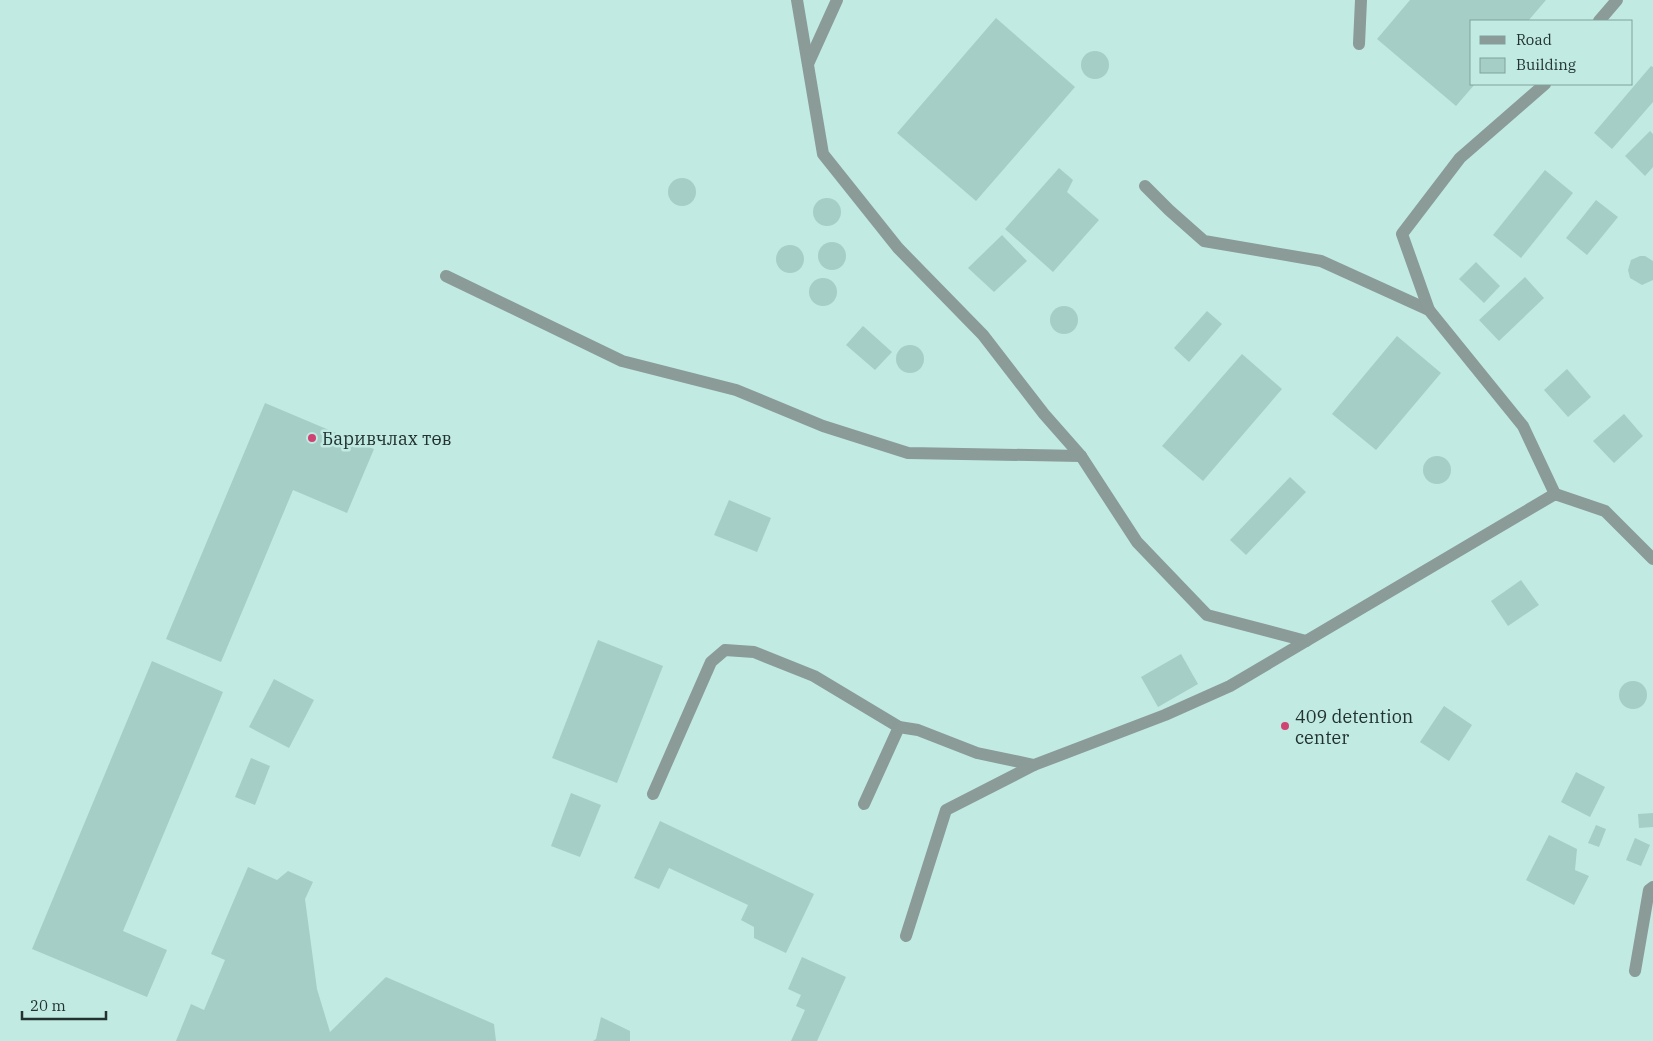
<svg xmlns="http://www.w3.org/2000/svg" width="1653" height="1041" font-family="'IBM Plex Serif',serif">
<style>
.building{fill:#a5cec7}
.lines{fill:none;stroke-linecap:round;stroke-linejoin:round}
.minor{stroke:#8a9b98;stroke-width:12}
.poi-dot{fill:#cf4272;stroke:#c1eae3;stroke-width:2}
.labels{text-anchor:middle;dominant-baseline:central;stroke-width:5;stroke-linejoin:round;paint-order:stroke}
.poi-label{font-size:18px;fill:#22322f;stroke:#c1eae3;text-anchor:start}
</style>
<rect width="100%" height="100%" fill="#c1eae3"/>
<g class="building">
<polygon points="1410,0 1546,0 1528,21 1472,21 1472,84 1475,84 1456,106 1377,39"/>
<polygon points="996,18 1075,87 976,201 897,133"/>
<circle cx="1095" cy="65" r="14"/>
<polygon points="1651,66 1653,67 1653,102 1612,149 1594,133"/>
<polygon points="1650,131 1653,134 1653,167 1645,176 1625,156"/>
<polygon points="1059,168 1073,180 1067,192 1099,220 1053,272 1005,229"/>
<polygon points="1545,170 1573,193 1521,258 1493,235"/>
<circle cx="682" cy="192" r="14"/>
<circle cx="827" cy="212" r="14"/>
<polygon points="1596,200 1618,217 1587,255 1566,238"/>
<polygon points="1002,235 1027,261 994,292 968,268"/>
<circle cx="832" cy="256" r="14"/>
<circle cx="790" cy="259" r="14"/>
<polygon points="1640,256 1645,256 1653,261 1653,280 1642,285 1630,278 1628,270 1631,260"/>
<polygon points="1476,262 1500,286 1484,303 1459,279"/>
<polygon points="1525,277 1544,298 1499,341 1479,320"/>
<circle cx="823" cy="292" r="14"/>
<circle cx="1064" cy="320" r="14"/>
<polygon points="1207,311 1222,324 1189,362 1174,348"/>
<polygon points="863,326 892,352 875,370 846,345"/>
<polygon points="1397,336 1441,373 1376,450 1332,414"/>
<circle cx="910" cy="359" r="14"/>
<polygon points="1242,354 1282,389 1203,481 1162,446"/>
<polygon points="1567,369 1591,397 1568,417 1544,390"/>
<polygon points="265,403 374,449 347,513 293,490 221,662 166,639"/>
<polygon points="1624,414 1643,436 1614,463 1593,441"/>
<circle cx="1437" cy="470" r="14"/>
<polygon points="1290,477 1306,492 1246,555 1230,540"/>
<polygon points="729,500 771,518 757,552 714,535"/>
<polygon points="1521,580 1539,605 1508,626 1491,601"/>
<polygon points="598,640 663,666 617,783 552,758"/>
<polygon points="1181,654 1198,684 1158,707 1141,677"/>
<polygon points="152,661 223,692 123,931 167,950 147,997 32,949"/>
<polygon points="274,679 314,700 289,748 249,727"/>
<circle cx="1633" cy="695" r="14"/>
<polygon points="1444,706 1472,725 1449,761 1420,742"/>
<polygon points="251,758 270,766 255,805 235,797"/>
<polygon points="1576,772 1605,787 1590,817 1561,802"/>
<polygon points="571,793 601,805 580,857 551,846"/>
<polygon points="1653,813 1653,827 1639,828 1638,814"/>
<polygon points="660,821 814,894 786,953 754,938 754,927 741,920 748,905 669,868 659,889 634,878"/>
<polygon points="1596,825 1606,829 1599,847 1588,843"/>
<polygon points="1549,835 1577,849 1575,870 1589,876 1574,905 1526,880"/>
<polygon points="1635,838 1650,845 1641,866 1626,860"/>
<polygon points="248,867 277,880 288,871 313,882 305,899 317,989 330,1032 386,977 494,1024 496,1041 176,1041 191,1004 204,1010 225,960 211,954"/>
<polygon points="802,957 846,977 817,1041 791,1041 805,1010 796,1006 801,995 788,989"/>
<polygon points="601,1017 630,1031 630,1041 593,1041 596,1039"/>
</g>
<g class="lines">
<g class="minor">
<polyline points="797,0 823,154 898,248 983,335 1044,414 1081,456 1137,542 1207,615 1306,641"/>
<polyline points="1599,21 1617,0"/>
<polyline points="1359,44 1361,0"/>
<polyline points="808,64 837,0"/>
<polyline points="1145,186 1169,210 1204,241 1321,261 1429,310 1523,426 1555,494"/>
<polyline points="446,276 622,361 736,390 823,426 908,453 1081,456"/>
<polyline points="1429,310 1402,234 1460,158 1545,84"/>
<polyline points="653,794 711,662 725,650 754,652 814,676 899,727"/>
<polyline points="864,804 899,727 918,730 977,753 1034,765"/>
<polyline points="906,936 946,810 1034,765 1165,715 1230,686 1555,494 1605,511 1653,559"/>
<polyline points="1635,971 1649,890 1653,887"/>
</g>
</g>
<g class="poi-dot">
<circle cx="312" cy="438" r="5"/>
<circle cx="1285" cy="726" r="5"/>
</g>
<g class="labels">
<g class="poi-label">
<text x="322" y="438">Баривчлах төв</text>
<text x="1295" y="716">409 detention<tspan x="1295" dy="21">center</tspan></text>
</g>
</g>
<rect x="1470" y="20" width="162" height="65" fill="#c1eae3" stroke="#81a09b"/>
<rect x="1480" y="36" width="25" height="8" fill="#8a9b98" stroke="#81a09b"/>
<text x="1516" y="45" font-size="15" fill="#22322f">Road</text>
<rect x="1480" y="58" width="25" height="15" fill="#a5cec7" stroke="#81a09b"/>
<text x="1516" y="70" font-size="15" fill="#22322f">Building</text>
<path d="M22 1011v8h84v-8" fill="none" stroke="#22322f" stroke-width="2.5"/>
<text x="30" y="1011" font-size="15" fill="#22322f" stroke="#c1eae3" stroke-width="4" paint-order="stroke">20 m</text>
</svg>
